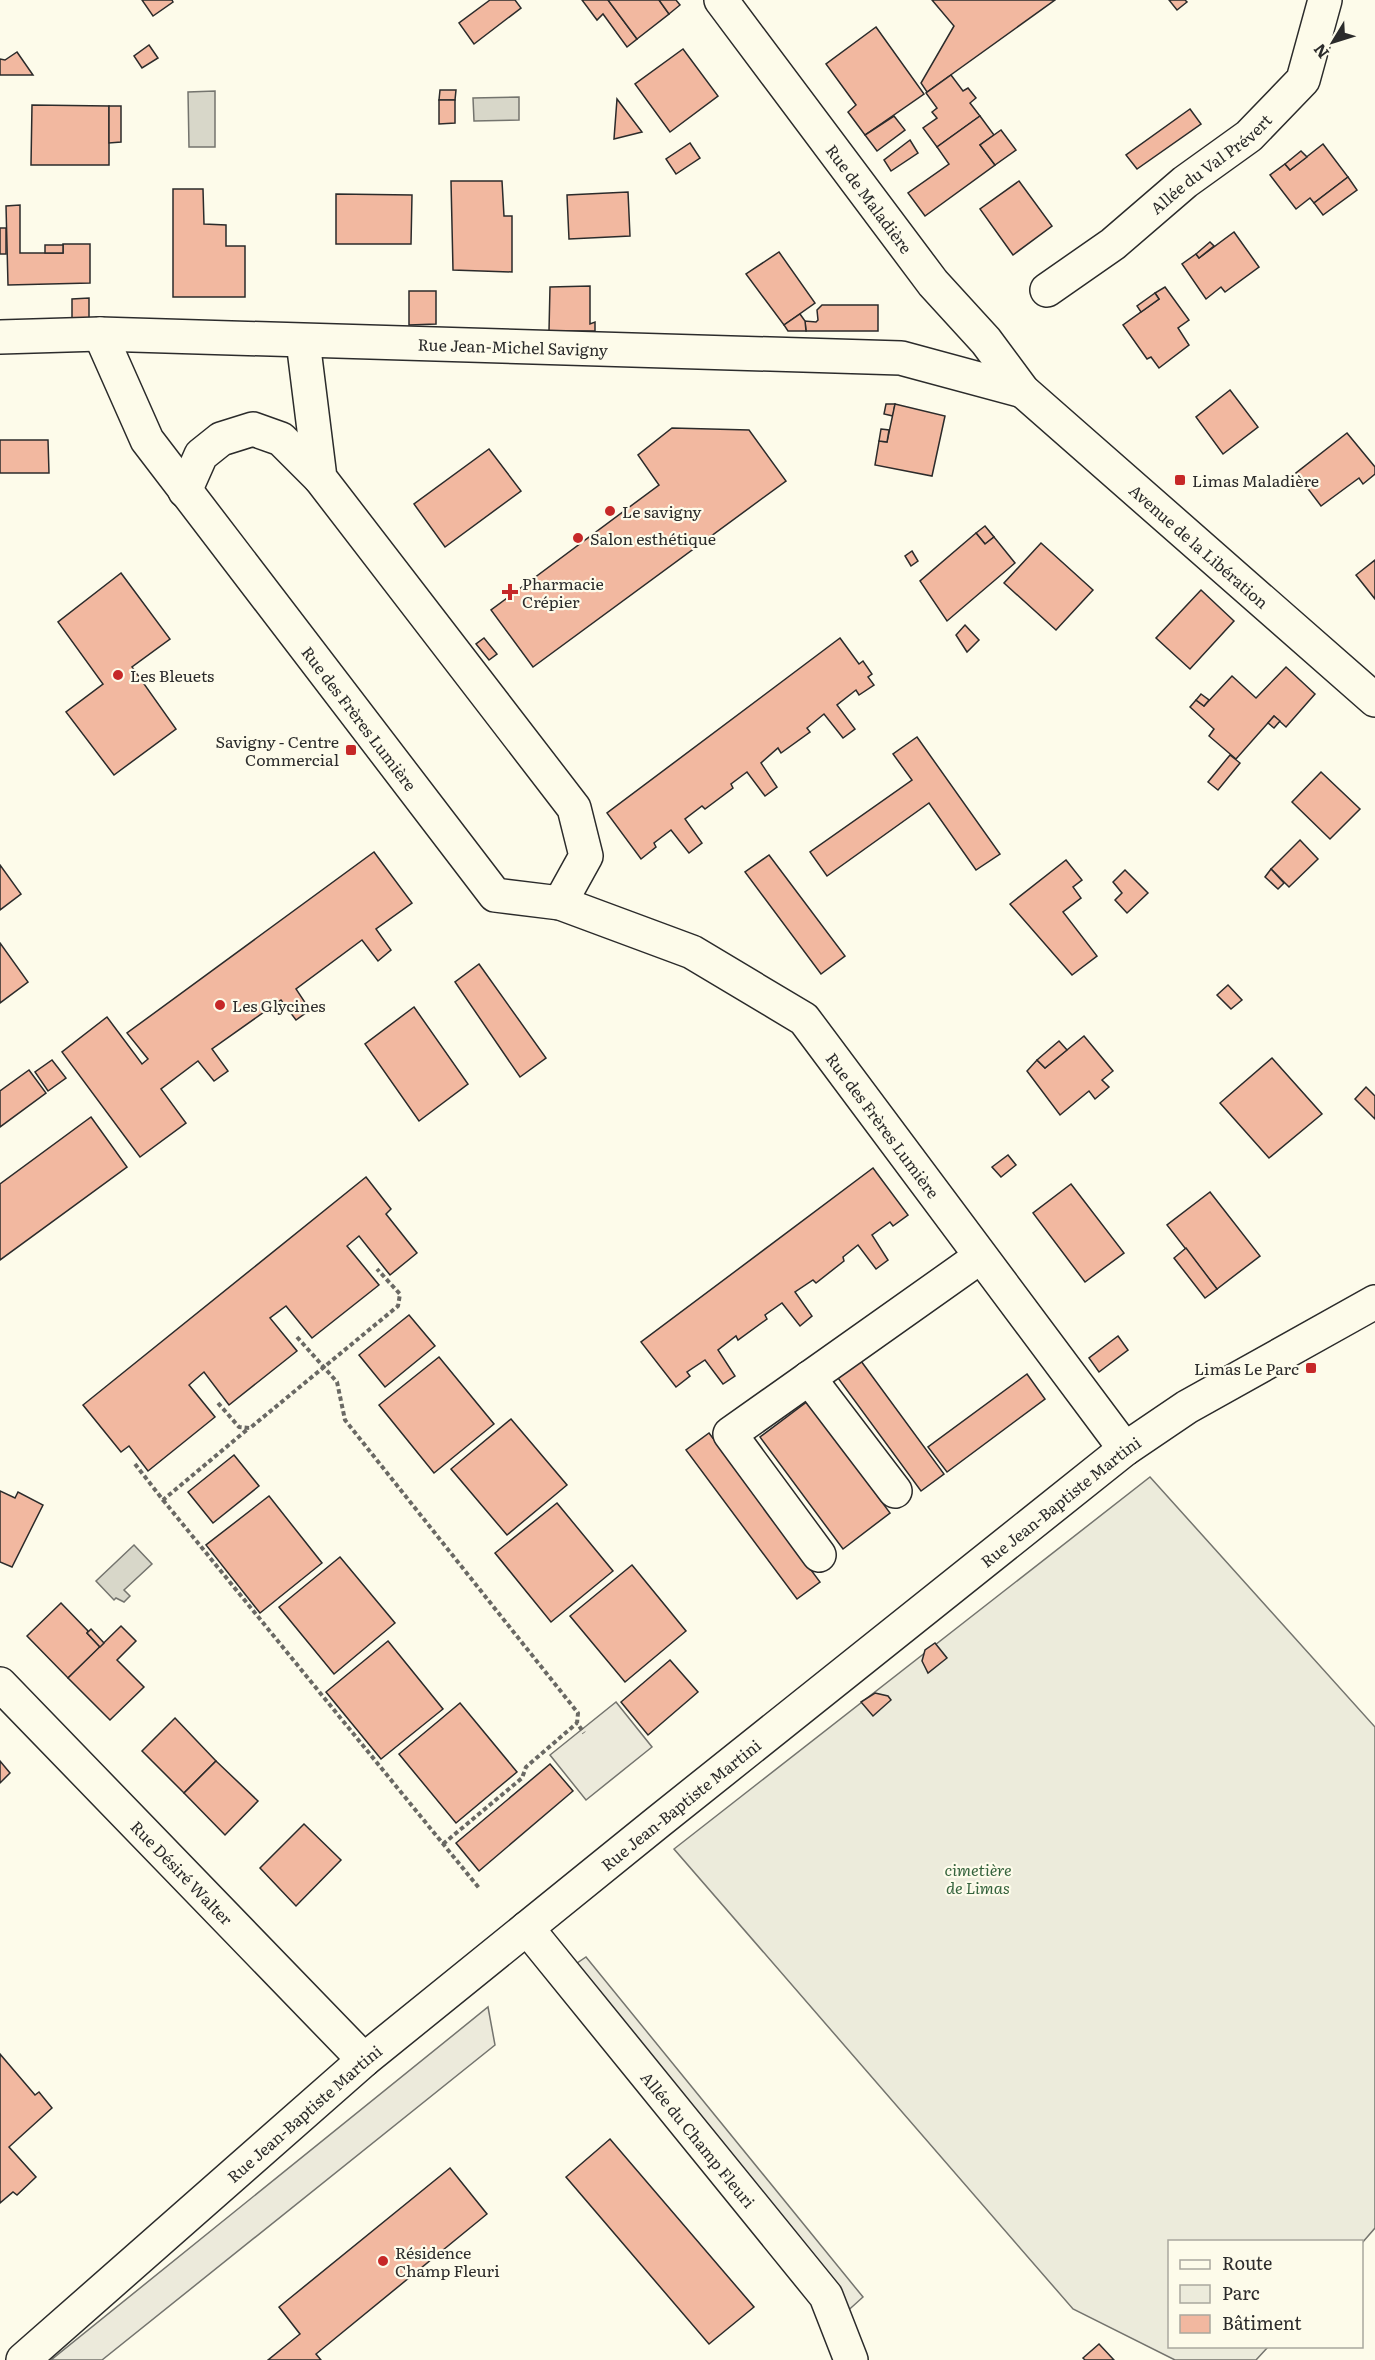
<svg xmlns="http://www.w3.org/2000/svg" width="1375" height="2360" font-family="Literata,serif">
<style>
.green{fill:#ecebdb;stroke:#74746e;stroke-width:1.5}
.parking{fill:#eceadb;stroke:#74746e;stroke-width:1.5}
.water{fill:#d8d7c9;stroke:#74746e;stroke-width:1.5}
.building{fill:#f2b8a0;stroke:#2b2b2b;stroke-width:1.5}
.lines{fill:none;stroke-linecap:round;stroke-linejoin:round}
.minor-casing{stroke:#2b2b2b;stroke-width:36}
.major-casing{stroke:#2b2b2b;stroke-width:36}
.path{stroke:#6a6964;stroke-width:4;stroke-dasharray:4.5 3;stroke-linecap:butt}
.minor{stroke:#fdfbea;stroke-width:33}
.major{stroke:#fdfbea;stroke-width:33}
.poi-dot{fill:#c62828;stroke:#fdfbea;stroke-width:2}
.labels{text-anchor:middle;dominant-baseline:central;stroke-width:4.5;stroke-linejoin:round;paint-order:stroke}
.street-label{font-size:16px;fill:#2b2b2b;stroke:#fdfbea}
.poi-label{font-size:16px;fill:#2b2b2b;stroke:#fdfbea;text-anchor:start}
.park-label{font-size:16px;font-style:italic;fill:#34623c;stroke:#fdfbea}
</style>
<rect width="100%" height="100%" fill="#fdfbea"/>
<polygon class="green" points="1150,1477 1375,1727 1375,2228 1362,2243 1362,2242 1170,2242 1170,2346 1268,2347 1256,2360 1175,2360 1073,2309 674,1849"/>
<g class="parking">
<polygon points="616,1702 652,1747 586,1800 550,1755"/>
<polygon points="586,1957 863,2297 842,2316 564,1972"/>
<polygon points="488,2007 495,2045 102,2360 51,2360"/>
</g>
<g class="water">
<polygon points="215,91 215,147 189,147 188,92"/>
<polygon points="519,97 519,120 474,121 473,98"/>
<polygon points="134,1545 152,1564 124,1590 130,1596 124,1602 116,1598 114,1600 96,1581"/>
</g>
<g class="building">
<polygon points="142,0 172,0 173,2 153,16"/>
<polygon points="490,0 515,0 521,8 474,44 459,23"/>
<polygon points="582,0 608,0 637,39 627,47 603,14 597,20"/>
<polygon points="608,0 659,0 669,14 637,39"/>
<polygon points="659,0 676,0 680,5 669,14"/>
<polygon points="932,0 1055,0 927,92 921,83 954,26"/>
<polygon points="1169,0 1185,0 1187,2 1177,10"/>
<polygon points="876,27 924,94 865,135 848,112 856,105 826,64"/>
<polygon points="149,45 158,58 142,68 134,56"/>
<polygon points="683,49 718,96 670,132 635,84"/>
<polygon points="17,52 33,75 0,75 0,59 5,60"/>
<polygon points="951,75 963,91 968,88 976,98 970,103 980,116 937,147 923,128 937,118 932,112 937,108 926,93"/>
<polygon points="440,90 456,90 455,100 439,100"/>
<polygon points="617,99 642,132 614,139"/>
<polygon points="439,100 455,100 455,123 439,124"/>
<polygon points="32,105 109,106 109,165 31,165"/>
<polygon points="109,106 121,106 121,142 109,143"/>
<polygon points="1190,109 1201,124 1137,169 1126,155"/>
<polygon points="894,116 905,130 877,151 865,135"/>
<polygon points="980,116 994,135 980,145 995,165 925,216 908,193 949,164 937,147"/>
<polygon points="1001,130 1016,150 995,165 980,145"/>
<polygon points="910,140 918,153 891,171 884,160"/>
<polygon points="690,143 700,158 676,174 666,159"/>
<polygon points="1323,144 1348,177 1314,203 1310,198 1296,209 1270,175 1285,164 1290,170"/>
<polygon points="1301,151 1307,157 1290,170 1285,164"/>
<polygon points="1348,177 1357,190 1323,215 1314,203"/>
<polygon points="451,181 502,181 504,216 512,216 512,272 453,270"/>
<polygon points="1019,181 1052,226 1013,255 980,209"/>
<polygon points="173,189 203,189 204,224 226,225 226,246 245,246 245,297 173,297"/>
<polygon points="628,192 630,236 569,239 567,195"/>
<polygon points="336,194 412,195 411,244 336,244"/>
<polygon points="20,205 20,253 63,253 63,244 90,244 90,283 8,285 6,206"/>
<rect x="0" y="228" width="6" height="26"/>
<polygon points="1234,232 1259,267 1225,292 1221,287 1206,299 1182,264 1196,254 1199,258"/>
<polygon points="1210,242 1214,246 1199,258 1196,254"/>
<rect x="45" y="245" width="18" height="8"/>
<polygon points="779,252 815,303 784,325 746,274"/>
<polygon points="590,286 590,324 595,322 595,331 549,331 550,287"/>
<polygon points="1165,287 1189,320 1178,328 1189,345 1159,368 1151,357 1147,359 1123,325 1159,299 1155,293"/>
<polygon points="409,291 436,291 436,324 409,325"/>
<polygon points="1155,293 1159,299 1141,312 1137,306"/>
<polygon points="89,298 89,333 72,333 72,299"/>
<polygon points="822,305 878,305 878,331 806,331 805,321 816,322 818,320 817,310"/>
<polygon points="800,314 805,321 806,331 788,331 784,325"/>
<polygon points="1230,390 1258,427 1223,454 1196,417"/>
<polygon points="886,404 895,404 893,416 884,414"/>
<polygon points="895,404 945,416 932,476 875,465 879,441 887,442"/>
<polygon points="672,428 749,430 786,481 533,667 491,610 659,485 638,455"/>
<polygon points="881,429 889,430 887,442 879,441"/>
<polygon points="1347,433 1375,467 1375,474 1363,484 1359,478 1321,506 1296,473"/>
<polygon points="0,440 48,440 49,473 0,473"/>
<polygon points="489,449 521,491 445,547 414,504"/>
<polygon points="985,526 994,537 985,544 976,533"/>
<polygon points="976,533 985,544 994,537 1015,563 947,621 920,581"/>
<polygon points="1041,543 1093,590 1056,630 1004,583"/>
<polygon points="912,551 918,561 911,566 905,556"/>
<polygon points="1375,560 1375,599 1356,575"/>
<polygon points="121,573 170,639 132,667 176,729 114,775 66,712 103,684 58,622"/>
<polygon points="1201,590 1234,621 1190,669 1156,638"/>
<polygon points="965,625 979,640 967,652 956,635"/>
<polygon points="484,638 497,654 489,660 476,644"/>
<polygon points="840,638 859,664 863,661 872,674 868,677 874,685 859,695 856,690 837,705 855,729 843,738 824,714 807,728 810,732 781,753 778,748 761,763 777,787 765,796 747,772 731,784 733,788 705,809 702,806 685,819 702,843 689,853 671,830 654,843 656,847 641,859 607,813"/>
<polygon points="1286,667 1315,694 1286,727 1274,716 1236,759 1209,736 1214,729 1190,707 1196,700 1204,706 1232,676 1256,698"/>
<polygon points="1201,694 1209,700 1204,706 1196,700"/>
<polygon points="1274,716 1280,721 1274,728 1268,723"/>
<polygon points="917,737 1000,854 976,870 929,803 827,876 810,852 912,780 893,754"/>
<polygon points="1230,755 1240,763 1218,790 1208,782"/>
<polygon points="1321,772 1360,809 1330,839 1292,802"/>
<polygon points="1300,840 1318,859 1289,887 1271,869"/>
<polygon points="374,852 412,903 376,929 391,950 378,961 362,940 296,989 310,1010 296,1020 281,1000 212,1049 228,1071 214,1081 198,1061 161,1089 186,1123 140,1157 62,1052 107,1017 142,1064 148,1059 127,1033"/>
<polygon points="769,855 845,956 821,974 745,872"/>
<polygon points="1066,860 1082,880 1073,887 1081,898 1063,912 1097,956 1072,975 1010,904"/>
<polygon points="0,865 21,894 0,910"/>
<polygon points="1271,869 1284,883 1278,889 1265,877"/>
<polygon points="1125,870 1148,893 1127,913 1115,900 1122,893 1113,882"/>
<polygon points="0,943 28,982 0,1003"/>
<polygon points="479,964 546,1058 520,1077 455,982"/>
<polygon points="1228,985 1242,1000 1231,1009 1217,995"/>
<polygon points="414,1007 468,1084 419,1121 365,1044"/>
<polygon points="1084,1036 1113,1071 1102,1080 1109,1087 1095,1099 1089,1091 1060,1115 1027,1071 1037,1060 1045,1068"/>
<polygon points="1059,1041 1067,1050 1045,1068 1037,1060"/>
<polygon points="1272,1058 1322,1114 1269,1158 1220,1103"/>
<polygon points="52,1060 66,1078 48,1091 35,1072"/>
<polygon points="29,1070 46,1093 0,1127 0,1091"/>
<polygon points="1366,1087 1375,1096 1375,1119 1355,1099"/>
<polygon points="91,1117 127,1167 0,1260 0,1184"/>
<polygon points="1008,1155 1016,1165 1001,1177 992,1167"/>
<polygon points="873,1168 908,1215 893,1226 890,1222 872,1235 888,1260 876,1269 858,1245 843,1257 844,1261 816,1283 813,1280 795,1292 812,1316 800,1326 782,1303 765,1315 767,1319 738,1340 736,1336 718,1350 735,1376 723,1384 705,1360 687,1372 690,1376 676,1387 641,1342"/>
<polygon points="366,1177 391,1209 386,1214 417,1253 390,1275 359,1236 347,1246 379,1285 312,1338 286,1306 270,1318 297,1351 229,1405 204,1372 189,1385 215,1417 148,1471 129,1446 121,1452 83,1405"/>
<polygon points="1071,1184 1124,1253 1085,1282 1033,1213"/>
<polygon points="1210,1192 1260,1256 1217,1289 1167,1225"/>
<polygon points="1186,1248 1217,1289 1205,1298 1174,1258"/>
<polygon points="409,1315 435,1346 385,1387 359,1355"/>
<polygon points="1118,1336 1128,1350 1099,1372 1089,1358"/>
<polygon points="439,1357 494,1424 434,1473 379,1405"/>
<polygon points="861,1361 944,1474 921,1491 838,1378"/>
<polygon points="1027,1374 1045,1399 947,1472 928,1447"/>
<polygon points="808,1401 890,1513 843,1549 760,1437"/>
<polygon points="511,1419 567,1485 507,1535 451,1469"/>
<polygon points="709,1433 820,1582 797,1599 686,1450"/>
<polygon points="234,1455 259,1486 213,1523 188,1492"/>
<polygon points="0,1491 15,1498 18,1492 43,1505 12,1567 0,1562"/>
<polygon points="269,1496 322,1563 260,1613 206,1545"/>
<polygon points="557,1503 613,1571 551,1622 495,1553"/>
<polygon points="340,1557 395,1623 334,1674 279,1607"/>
<polygon points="632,1565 686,1631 625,1682 570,1616"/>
<polygon points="61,1603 88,1631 87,1633 100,1647 68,1678 27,1636"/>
<polygon points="121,1626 136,1641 117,1660 144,1687 110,1720 68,1678"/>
<polygon points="91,1629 104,1643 100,1647 87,1633"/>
<polygon points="388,1641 443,1709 381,1759 326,1692"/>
<polygon points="935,1643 947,1658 928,1673 922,1661 925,1650"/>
<polygon points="670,1660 698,1692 648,1735 621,1702"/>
<polygon points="875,1693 888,1696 891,1700 873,1716 861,1702"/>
<polygon points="460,1703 517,1772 456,1823 399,1754"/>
<polygon points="175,1718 216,1761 184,1793 142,1751"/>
<polygon points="0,1761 10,1773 0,1783"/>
<polygon points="216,1761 258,1801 225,1835 184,1793"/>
<polygon points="550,1764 573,1791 479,1871 456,1843"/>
<polygon points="304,1824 341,1860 296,1906 260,1868"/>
<polygon points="0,2054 35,2095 39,2092 52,2108 9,2147 36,2177 17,2195 13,2192 0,2203"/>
<polygon points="610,2139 754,2307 709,2344 566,2177"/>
<polygon points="450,2168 487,2214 316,2354 321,2360 268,2360 300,2334 279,2307"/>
<polygon points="1099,2344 1114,2360 1085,2360 1083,2358"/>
</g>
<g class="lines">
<defs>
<g id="minor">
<path id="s1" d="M1047,290L1113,244L1185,182L1249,136L1303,80L1325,0"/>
<path id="s2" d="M100,334L147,440L495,895L560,903L692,952L804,1019L1125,1449"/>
<path id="s3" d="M0,337L100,334L901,358L1023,391"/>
<polyline points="303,341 320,478 574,808 586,856 560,903"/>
<polyline points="185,491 201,455 221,439 253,429 281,439 320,478"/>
<polyline points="809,1378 895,1491"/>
<polyline points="819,1555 730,1434 980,1257"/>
<path id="s4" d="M0,1684L364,2060"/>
<path id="s5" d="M527,1928L826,2296L851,2360"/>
<path id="s6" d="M23,2360L364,2060L658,1822L1125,1449L1187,1407L1375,1302"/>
</g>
<g id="major">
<path id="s7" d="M721,0L933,283L986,341L1023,391L1375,700"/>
</g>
</defs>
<use href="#minor" class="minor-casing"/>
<use href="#major" class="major-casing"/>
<g class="path">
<polyline points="297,1337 337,1382 345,1420 578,1713 577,1723 584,1733"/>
<polyline points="218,1403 239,1427 250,1428 398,1306 400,1294 377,1269"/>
<polyline points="135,1464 163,1500 249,1428"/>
<polyline points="163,1500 479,1888"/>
<polyline points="443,1844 522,1778 526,1767 577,1723"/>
</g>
<use href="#minor" class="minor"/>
<use href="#major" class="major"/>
</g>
<g class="poi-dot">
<rect x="1174" y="474" width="12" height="12" rx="3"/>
<circle cx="610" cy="511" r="6"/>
<circle cx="578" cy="538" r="6"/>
<path d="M507 583h6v6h6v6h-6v6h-6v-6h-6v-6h6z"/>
<circle cx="118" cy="675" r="6"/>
<rect x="345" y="744" width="12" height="12" rx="3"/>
<circle cx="220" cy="1005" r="6"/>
<rect x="1305" y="1362" width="12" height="12" rx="3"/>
<circle cx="383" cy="2261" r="6"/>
</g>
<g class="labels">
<g class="street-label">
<text stroke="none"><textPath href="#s1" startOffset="207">Allée du Val Prévert</textPath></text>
<text stroke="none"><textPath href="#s7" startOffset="248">Rue de Maladière</textPath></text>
<text stroke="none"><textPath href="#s3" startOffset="513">Rue Jean-Michel Savigny</textPath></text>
<text stroke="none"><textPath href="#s7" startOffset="729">Avenue de la Libération</textPath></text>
<text stroke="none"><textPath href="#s2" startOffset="466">Rue des Frères Lumière</textPath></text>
<text stroke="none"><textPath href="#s2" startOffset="1158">Rue des Frères Lumière</textPath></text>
<text stroke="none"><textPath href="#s6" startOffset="1347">Rue Jean-Baptiste Martini</textPath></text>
<text stroke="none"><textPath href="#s6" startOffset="861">Rue Jean-Baptiste Martini</textPath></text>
<text stroke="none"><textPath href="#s4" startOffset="262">Rue Désiré Walter</textPath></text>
<text stroke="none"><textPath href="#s6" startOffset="374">Rue Jean-Baptiste Martini</textPath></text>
<text stroke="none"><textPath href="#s5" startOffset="272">Allée du Champ Fleuri</textPath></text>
</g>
<g class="poi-label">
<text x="1192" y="480">Limas Maladière</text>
<text x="622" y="511">Le savigny</text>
<text x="590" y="538">Salon esthétique</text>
<text x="522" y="583">Pharmacie<tspan x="522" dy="18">Crépier</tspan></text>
<text x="130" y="675">Les Bleuets</text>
<text x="339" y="741" text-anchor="end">Savigny - Centre<tspan x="339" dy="18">Commercial</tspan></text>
<text x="232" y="1005">Les Glycines</text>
<text x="1299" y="1368" text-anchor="end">Limas Le Parc</text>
<text x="395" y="2252">Résidence<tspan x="395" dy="18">Champ Fleuri</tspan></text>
</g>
<g class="park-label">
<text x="978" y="1869">cimetière<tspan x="978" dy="18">de Limas</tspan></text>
</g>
</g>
<rect x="1168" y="2240" width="195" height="108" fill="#fdfbea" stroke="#a9a89e" stroke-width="1.5"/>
<rect x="1180" y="2260" width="30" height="9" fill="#fdfbea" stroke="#a9a89e" stroke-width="1.5"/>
<text x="1222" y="2270" font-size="18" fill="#2b2b2b">Route</text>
<rect x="1180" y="2285" width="30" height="18" fill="#ecebdb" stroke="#a9a89e" stroke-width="1.5"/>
<text x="1222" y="2300" font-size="18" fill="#2b2b2b">Parc</text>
<rect x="1180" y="2315" width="30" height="18" fill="#f2b8a0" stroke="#a9a89e" stroke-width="1.5"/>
<text x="1222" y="2330" font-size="18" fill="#2b2b2b">Bâtiment</text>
<g transform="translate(1333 42) rotate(232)" stroke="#fdfbea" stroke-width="4.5" paint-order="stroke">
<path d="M0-4.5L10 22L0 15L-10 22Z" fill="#2b2b2b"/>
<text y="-9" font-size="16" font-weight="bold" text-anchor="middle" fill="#2b2b2b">N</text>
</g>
</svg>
